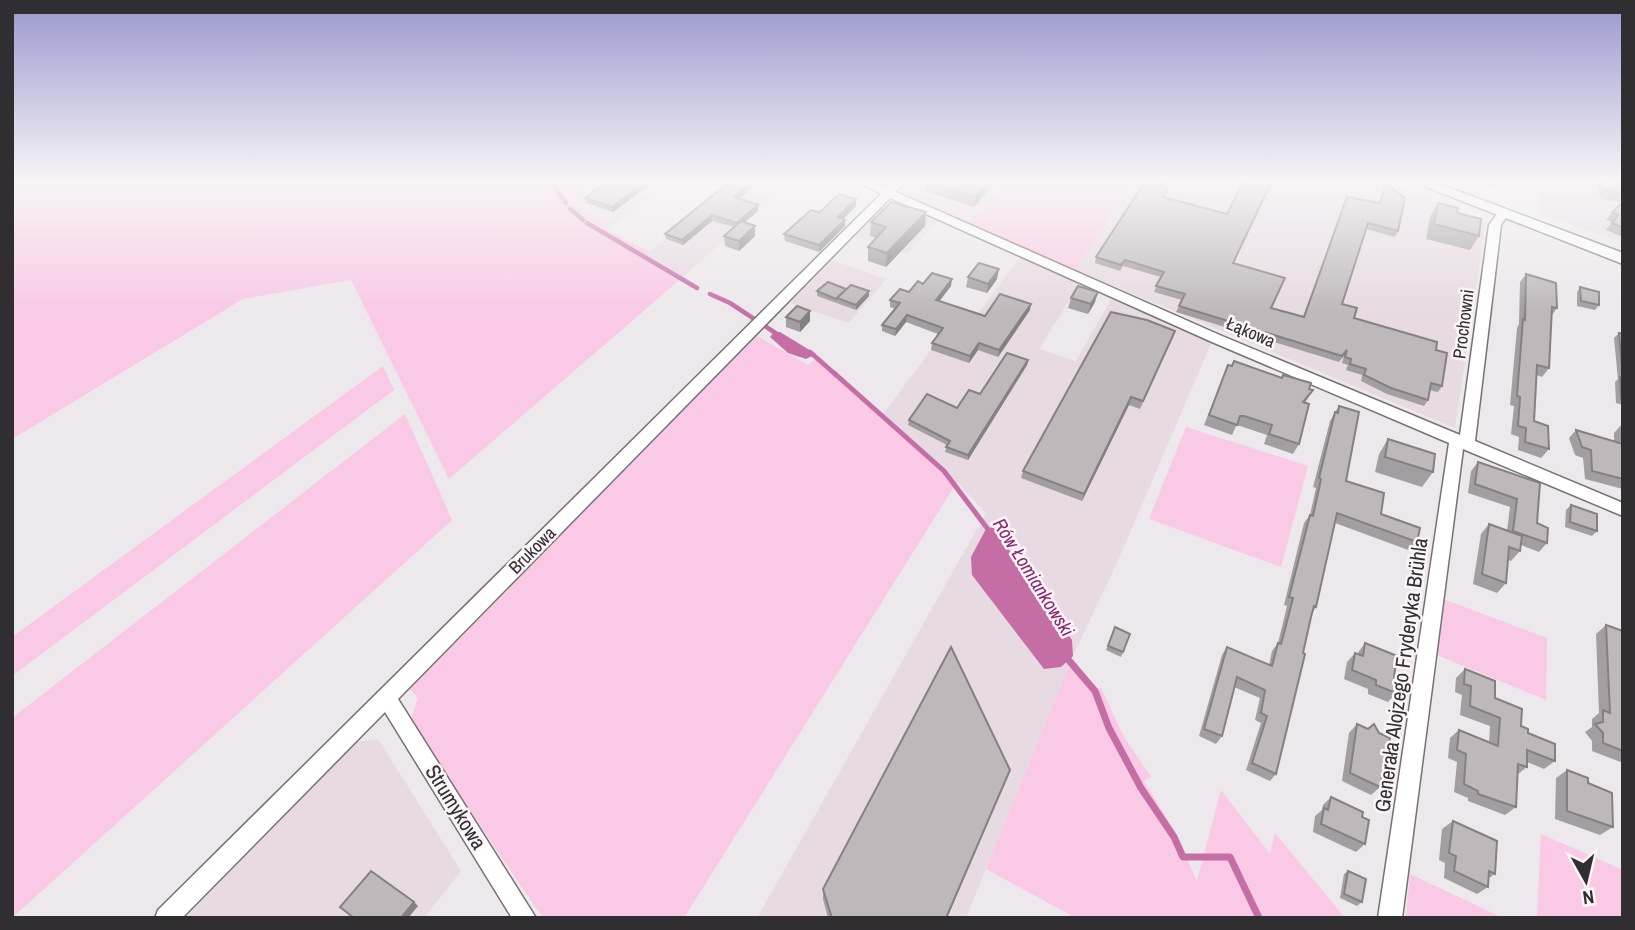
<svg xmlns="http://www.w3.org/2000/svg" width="1635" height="930" font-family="'Archivo Narrow',sans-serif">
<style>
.built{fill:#e7dae2}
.green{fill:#f9c9e5}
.water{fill:#c56ea6}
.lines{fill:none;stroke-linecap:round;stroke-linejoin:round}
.stream-far2{stroke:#c56ea6;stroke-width:4.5}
.stream-far1{stroke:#c56ea6;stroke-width:5}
.stream{stroke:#c56ea6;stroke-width:7}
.street-casing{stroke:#767173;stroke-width:3}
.secondary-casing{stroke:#767173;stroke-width:3}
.street{fill:#fff;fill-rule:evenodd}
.secondary{fill:#fff;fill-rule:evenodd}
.wall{fill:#a39ea1}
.shaded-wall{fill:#858183}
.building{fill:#beb8bb;stroke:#858183;stroke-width:2}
.labels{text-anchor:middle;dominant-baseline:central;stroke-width:5;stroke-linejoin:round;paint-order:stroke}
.street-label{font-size:18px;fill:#302e30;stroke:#fbf5f8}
.water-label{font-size:19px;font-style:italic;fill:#8d246f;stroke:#fbf5f8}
.near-street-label{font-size:21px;fill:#302e30;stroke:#fbf5f8}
</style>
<rect width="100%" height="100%" fill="#ede8eb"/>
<g class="built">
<polygon points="605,183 669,183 607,230 593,216 575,205"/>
<polygon points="733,183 790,183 684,276 646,254"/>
<polygon points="909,183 1004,183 969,224 905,195 903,189"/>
<polygon points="1133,183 1386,183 1486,222 1455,428 1076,270"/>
<polygon points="1537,183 1623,183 1623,243 1542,214"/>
<polygon points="899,201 939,219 908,254 855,237 888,202"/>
<polygon points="1020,257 1080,283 1039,349 1076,361 1112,298 1212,341 1116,565 1072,658 966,918 757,918 986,513 957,482 883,414 940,338 956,343"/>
<polygon points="832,260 886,279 849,323 790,303"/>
<polygon points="378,739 461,871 424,918 185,918 355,742"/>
</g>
<g class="green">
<polygon points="12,183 605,183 575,205 593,216 607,230 649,251 647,255 684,276 449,479 351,280 243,299 12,439"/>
<polygon points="1004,183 1133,183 1076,270 969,224"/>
<polygon points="757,336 808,365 819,356 957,482 684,918 543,918 410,723 418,698 410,689"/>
<polygon points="383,366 394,390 12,676 12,637"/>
<polygon points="405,414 452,520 12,918 12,718"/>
<polygon points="1186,427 1308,466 1281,567 1149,519"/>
<polygon points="1443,599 1547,638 1546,700 1437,655"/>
<polygon points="1072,658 1089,688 1101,688 1124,737 1151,777 1144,781 1175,832 1197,881 1221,790 1270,854 1275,833 1345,918 1076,918 986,869"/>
<polygon points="1541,834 1623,870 1623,918 1537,918"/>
<polygon points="1410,874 1503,918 1406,918"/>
</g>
<g class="water">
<polygon points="774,332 780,332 816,354 806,359 788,353 770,337"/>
<polygon points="993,527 1072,640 1073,656 1061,667 1044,669 972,575 971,557 986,529"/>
</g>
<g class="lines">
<g class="stream-far2">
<polyline points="552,183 566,203"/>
<polyline points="570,209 583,220"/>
<polyline points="587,223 697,288"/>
<polyline points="710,294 730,303 777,334"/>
<polyline points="810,352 836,375"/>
</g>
<polyline class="stream-far1" points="834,373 944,471 990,532"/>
<polyline class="stream" points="1066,657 1095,691 1109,728 1141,788 1174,837 1183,857 1230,857 1259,918"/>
<defs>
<polygon id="street" points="861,183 876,183 887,188 892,183 904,183 896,192 1222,336 1460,435 1489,225 1499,211 1507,211 1509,213 1501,225 1475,441 1623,503 1623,516 1463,449 1402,918 1378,918 1449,443 1212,342 890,198 398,699 536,918 512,918 385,712 182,918 155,918 158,910 881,194"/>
<polygon id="secondary" points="1416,183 1437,183 1623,253 1623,264"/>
</defs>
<use href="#street" class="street-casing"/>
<use href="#secondary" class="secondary-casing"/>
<use href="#street" class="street"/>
<use href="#secondary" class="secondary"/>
</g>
<g class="wall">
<polygon points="606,183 652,183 613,212 586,203 585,198"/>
<polygon points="757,183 739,199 758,205 758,211 744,222 755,236 739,251 725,246 724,236 734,227 712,221 683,245 666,239 665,234"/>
<polygon points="925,183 994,183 974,207 925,191"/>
<polygon points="1476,183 1504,183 1501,187 1482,185"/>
<polygon points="1596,183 1623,183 1623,237 1606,230 1612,222 1606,220 1621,202 1601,199"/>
<polygon points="1386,184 1398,231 1395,237 1366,229 1342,304 1354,318 1436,350 1442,386 1438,392 1429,390 1428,400 1424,406 1387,394 1361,381 1362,375 1346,370 1348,365 1342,363 1344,356 1339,362 1176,312 1182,300 1154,292 1161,277 1123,266 1120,271 1095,263 1096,257 1163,187 1168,189 1164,197 1233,263 1271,308 1303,317 1347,197 1379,203"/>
<polygon points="856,199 856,206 843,219 845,226 819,252 785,241 784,234 820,212"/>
<polygon points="1438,203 1457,213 1479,236 1470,250 1426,239 1430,217"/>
<polygon points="926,212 925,226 886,267 868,261 868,247 877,238 870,236 871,222"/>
<polygon points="1526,274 1557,308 1552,315 1549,368 1542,377 1536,375 1534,421 1549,449 1541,458 1518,450 1519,437 1511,434 1514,406 1510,405 1517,328 1519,324 1520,282"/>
<polygon points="968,277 997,279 987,293 966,287"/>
<polygon points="923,284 951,286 939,301 985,316 1030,310 998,357 978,350 969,363 931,350 932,343 938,334 906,322 895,336 882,331 882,325 896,309 890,307 890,300 909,292"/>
<polygon points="1580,287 1599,305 1595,310 1577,306 1577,292"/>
<polygon points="846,289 869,296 856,310 817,296 817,291"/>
<polygon points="1071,298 1095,302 1088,314 1068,308"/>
<polygon points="810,311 810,321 800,332 786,327 786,317"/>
<polygon points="1619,333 1623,334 1623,405 1616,403 1615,382 1618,379 1614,338"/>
<polygon points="1172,339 1140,409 1129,405 1082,501 1021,478 1023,471"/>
<polygon points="1028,360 1027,365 968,460 945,452 947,445 908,425 909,420 957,408 980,394"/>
<polygon points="1224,375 1313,390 1305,403 1299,444 1293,454 1264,444 1267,435 1240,426 1236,426 1232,435 1204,425"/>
<polygon points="1339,406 1346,481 1381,514 1417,542 1411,551 1335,523 1316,607 1311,614 1276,774 1270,781 1246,770 1261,723 1255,720 1260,698 1234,687 1222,736 1216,744 1199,736 1222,655 1227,647 1269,665 1272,651 1278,643 1287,606 1284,605 1304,523 1310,515 1316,488 1313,487 1330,421"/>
<polygon points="1623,423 1623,489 1585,479 1583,458 1575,455 1569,438 1576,430 1614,441 1614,433"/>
<polygon points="1388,439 1433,472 1422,487 1375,472 1379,454"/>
<polygon points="1478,462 1540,483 1537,523 1547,543 1539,552 1521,545 1520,551 1511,561 1508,560 1506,583 1497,593 1473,584 1481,534 1489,524 1507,531 1510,507 1468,493 1471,471"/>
<polygon points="1571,505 1597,531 1592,536 1565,527 1566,510"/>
<polygon points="1606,625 1623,631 1623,763 1592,751 1592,741 1585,732 1592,727 1592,719 1599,713 1596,634"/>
<polygon points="1115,627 1130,634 1121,657 1106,650"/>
<polygon points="1365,643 1394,677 1396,693 1388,702 1368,694 1368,689 1344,679 1347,662 1355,653 1357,654"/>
<polygon points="1465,669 1495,698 1555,761 1544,769 1527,762 1527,767 1518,774 1516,807 1505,815 1468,801 1468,798 1454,792 1457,762 1448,758 1450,738 1459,730 1489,743 1490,726 1460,715 1462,695 1455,692 1456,678"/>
<polygon points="1357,724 1380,787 1371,795 1342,781 1349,733"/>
<polygon points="1567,770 1588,783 1613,827 1600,835 1555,819 1556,778"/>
<polygon points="1005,782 947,918 828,918 823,899 823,889"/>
<polygon points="1331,797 1365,844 1356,852 1313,832 1315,816 1322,810 1323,805"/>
<polygon points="1453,821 1495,874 1489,878 1488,887 1477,894 1444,878 1445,863 1439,860 1442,829"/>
<polygon points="1348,871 1362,902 1357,906 1340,898 1344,874"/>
</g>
<g class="shaded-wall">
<polygon points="645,183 652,183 613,212 612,207"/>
<polygon points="750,183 757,183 734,203 734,197"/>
<polygon points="988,183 994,183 974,207 975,197"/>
<polygon points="856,199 856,206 838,224 838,217"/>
<polygon points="758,205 758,211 737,229 737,223"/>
<polygon points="926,212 925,226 886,267 887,253"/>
<polygon points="712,215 712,221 683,245 682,240"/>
<polygon points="845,220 845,226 819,252 819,245"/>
<polygon points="755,226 755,236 739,251 739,241"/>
<polygon points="999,269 997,279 987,293 988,284"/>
<polygon points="952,279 951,286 935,307 936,300"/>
<polygon points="869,291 869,296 856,310 856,305"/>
<polygon points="1098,292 1095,302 1088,314 1091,304"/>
<polygon points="1031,304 1030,310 998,357 999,350"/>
<polygon points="810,311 810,321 800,332 800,322"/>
<polygon points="907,315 906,322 895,336 896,329"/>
<polygon points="979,343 978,350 969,363 970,356"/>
<polygon points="1028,360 1027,365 968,460 968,455"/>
<polygon points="1131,397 1129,405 1082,501 1084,494"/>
<polygon points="1010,770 947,918 946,918"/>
<polygon points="414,902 418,906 408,918 401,918"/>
</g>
<g class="building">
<polygon points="606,183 645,183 612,207 585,198"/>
<polygon points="728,183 750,183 734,197 758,205 737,223 712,215 682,240 665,234"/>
<polygon points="932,183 988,183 975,197"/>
<polygon points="1144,183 1164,183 1161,187 1168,189 1163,197 1227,214 1243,183 1271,183 1233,263 1285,278 1271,308 1304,317 1347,197 1380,203 1386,184 1405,198 1398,231 1368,223 1342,304 1357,308 1354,318 1437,342 1436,350 1447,353 1442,386 1431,383 1428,400 1391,388 1364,375 1366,369 1350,364 1351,359 1345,357 1347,350 1342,356 1179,306 1185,294 1156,286 1164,272 1125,260 1121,265 1096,257"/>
<polygon points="1603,183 1623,183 1623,194 1606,191"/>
<polygon points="839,194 856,199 838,217 845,220 819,245 784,234 811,210 820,212"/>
<polygon points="1623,201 1623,228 1612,223 1618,215 1612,213"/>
<polygon points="891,202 926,212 887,253 868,247 886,227 871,222"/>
<polygon points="1438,203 1458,208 1457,213 1481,219 1479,236 1434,224"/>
<polygon points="741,221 755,226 739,241 724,236"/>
<polygon points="979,263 999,269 988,284 968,277"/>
<polygon points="932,273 952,279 936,300 985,316 1000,294 1031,304 999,350 979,343 970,356 932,343 943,328 907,315 896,329 882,325 900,303 890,300 900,289 909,292 918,281 923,284"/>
<polygon points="1526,274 1556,283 1557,308 1552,307 1549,368 1537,365 1534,421 1548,426 1549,449 1525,442 1526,428 1518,426 1520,397 1517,396 1523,319 1525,320"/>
<polygon points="828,282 846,289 836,299 817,291"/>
<polygon points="851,285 869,291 856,305 837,298"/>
<polygon points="1078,286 1098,292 1091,304 1071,298"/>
<polygon points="1580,287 1599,292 1599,305 1581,301"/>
<polygon points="797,306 810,311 800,322 786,317"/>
<polygon points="1111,312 1147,320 1175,331 1143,401 1131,397 1084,494 1023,471"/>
<polygon points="1619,333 1623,334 1623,398 1621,398 1620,377 1623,378"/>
<polygon points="1007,353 1028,360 968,455 946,447 950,441 909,420 927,394 957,408 969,390 980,394"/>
<polygon points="1234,361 1282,378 1283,375 1311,383 1309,389 1313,390 1303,402 1309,404 1299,444 1269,434 1272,425 1244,416 1240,416 1237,425 1209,415 1228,365 1232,366"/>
<polygon points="1339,406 1359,412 1346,481 1384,493 1381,514 1420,528 1417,542 1337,513 1316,607 1314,606 1311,617 1303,653 1305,654 1276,774 1252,763 1267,716 1261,713 1265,690 1237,677 1222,736 1204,729 1227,647 1272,666 1278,643 1281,644 1284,633 1293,598 1289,597 1310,515 1313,516 1321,479 1319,478 1335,412 1338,413"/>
<polygon points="1576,430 1623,444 1623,479 1592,471 1591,450 1582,447"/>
<polygon points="1388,439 1435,454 1433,472 1385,457"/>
<polygon points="1478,462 1540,483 1537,523 1548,528 1547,543 1513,531 1517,499 1475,484"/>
<polygon points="1571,505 1597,514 1597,531 1570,522"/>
<polygon points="1489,524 1522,536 1520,551 1509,547 1506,583 1482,574"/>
<polygon points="1606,625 1623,631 1623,751 1603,743 1603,733 1595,724 1603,722 1603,710 1610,713"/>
<polygon points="1115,627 1130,634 1123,652 1108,646"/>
<polygon points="1365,643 1397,656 1394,677 1398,679 1396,693 1376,685 1376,680 1352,670 1355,653 1363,656"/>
<polygon points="951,647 1010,770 946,918 832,918 823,889"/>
<polygon points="1465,669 1495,681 1495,698 1522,709 1521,726 1528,729 1528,733 1555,744 1555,761 1527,750 1527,767 1518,764 1516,807 1478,794 1478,791 1464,784 1466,754 1457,750 1459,730 1498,746 1500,718 1470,706 1471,686 1464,684"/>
<polygon points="1357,724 1368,729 1374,724 1379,733 1390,738 1380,787 1350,773"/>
<polygon points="1567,770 1588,778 1588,783 1612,793 1613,827 1567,811"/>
<polygon points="1331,797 1363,812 1362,817 1369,820 1365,844 1321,824 1324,808 1328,810"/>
<polygon points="1453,821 1497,841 1495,874 1489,871 1488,887 1454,871 1456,856 1449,853"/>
<polygon points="371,871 414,902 401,918 354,918 340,907"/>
<polygon points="1348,871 1366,879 1362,902 1344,894"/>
</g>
<linearGradient id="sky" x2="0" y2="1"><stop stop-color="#9a98ce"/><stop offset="0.58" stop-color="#f7f5f6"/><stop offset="1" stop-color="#f7f5f6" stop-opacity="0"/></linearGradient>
<rect width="1635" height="313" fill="url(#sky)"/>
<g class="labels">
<g class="street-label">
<text transform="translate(1463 324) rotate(-83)">Prochowni</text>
<text transform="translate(1251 332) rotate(23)">Łąkowa</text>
<text transform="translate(532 550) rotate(-45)">Brukowa</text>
</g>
<g class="water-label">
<text transform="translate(1034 577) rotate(58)">Rów Łomiankowski</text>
</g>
<g class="near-street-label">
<text transform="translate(1401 675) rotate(-82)">Generała Alojzego Fryderyka Brühla</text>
<text transform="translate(456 807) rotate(58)">Strumykowa</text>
</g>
</g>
<rect width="1635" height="930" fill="none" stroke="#302e30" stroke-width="28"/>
<g transform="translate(1586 881) rotate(172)" stroke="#fbf5f8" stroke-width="5" paint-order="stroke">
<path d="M0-5L12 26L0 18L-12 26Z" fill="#302e30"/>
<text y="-10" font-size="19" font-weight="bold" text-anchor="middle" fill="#302e30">N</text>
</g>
</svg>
